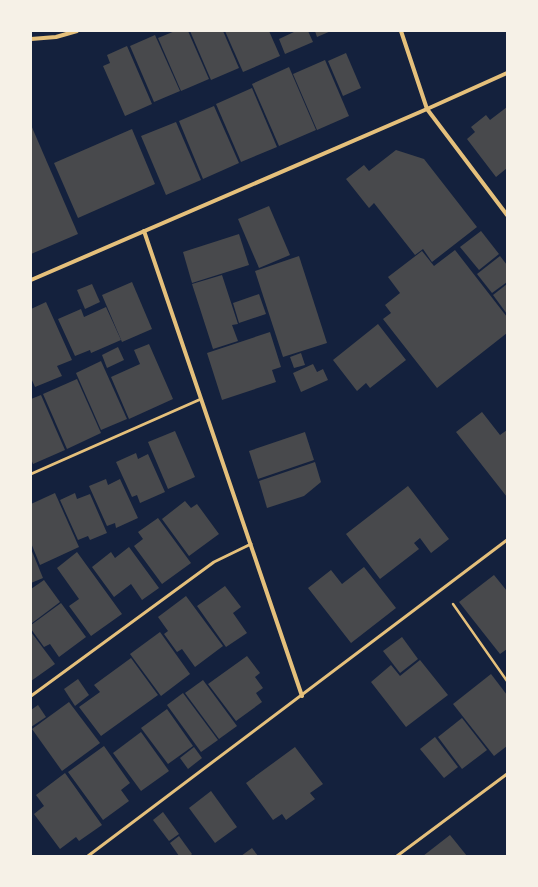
<svg xmlns="http://www.w3.org/2000/svg" width="538" height="887" font-family="Lora,serif">
<style>
.building{fill:#48494c}
.lines{fill:none;stroke-linecap:round;stroke-linejoin:round}
.path{stroke:#e5c07b;stroke-width:2.5}
.service{stroke:#e5c07b;stroke-width:3}
.minor{stroke:#e5c07b;stroke-width:4}
</style>
<rect width="100%" height="100%" fill="#14213d"/>
<g class="building">
<polygon points="175,31 188,31 209,79 181,91 158,38"/>
<polygon points="190,31 223,31 239,68 211,80"/>
<polygon points="225,31 269,31 280,56 243,72"/>
<polygon points="296,31 308,31 313,42 285,54 279,39"/>
<polygon points="315,31 331,31 317,37"/>
<polygon points="155,35 180,91 154,102 130,46"/>
<polygon points="127,46 152,104 125,116 103,66 110,63 107,55"/>
<polygon points="346,53 361,88 343,96 328,61"/>
<polygon points="325,60 349,116 317,130 293,74"/>
<polygon points="289,67 316,130 279,146 252,84"/>
<polygon points="252,88 277,147 241,162 216,104"/>
<polygon points="214,106 239,163 203,179 179,121"/>
<polygon points="507,107 507,168 496,177 467,139 475,132 471,127 486,115 490,120"/>
<polygon points="176,122 201,180 166,195 141,136"/>
<polygon points="31,125 78,234 31,254"/>
<polygon points="132,129 155,184 78,218 54,163"/>
<polygon points="396,150 424,159 477,227 432,262 423,249 415,255 374,203 369,208 346,179 364,165 369,171"/>
<polygon points="269,206 290,255 259,268 238,219"/>
<polygon points="481,231 499,254 479,270 460,247"/>
<polygon points="239,234 249,265 192,283 183,252"/>
<polygon points="455,250 507,317 507,333 437,388 383,319 391,313 385,305 400,293 388,277 422,251 434,266"/>
<polygon points="299,256 327,343 283,357 255,271"/>
<polygon points="500,256 507,265 507,282 492,293 477,274"/>
<polygon points="222,275 238,324 232,325 238,341 213,349 192,284"/>
<polygon points="132,282 152,329 122,342 102,295"/>
<polygon points="92,284 100,302 85,309 77,290"/>
<polygon points="507,284 507,314 493,295"/>
<polygon points="259,294 266,314 239,323 233,303"/>
<polygon points="46,302 72,360 57,366 62,376 35,387 31,378 31,309"/>
<polygon points="106,307 121,340 91,353 90,350 75,356 58,319 81,309 84,317"/>
<polygon points="378,324 406,360 370,388 366,383 357,391 333,360"/>
<polygon points="270,332 281,367 272,370 276,382 222,400 207,353"/>
<polygon points="149,344 173,399 129,419 111,377 140,364 134,350"/>
<polygon points="118,347 124,360 107,368 102,355"/>
<polygon points="301,353 305,365 294,368 290,357"/>
<polygon points="101,361 127,419 101,430 76,373"/>
<polygon points="313,364 317,372 323,369 328,380 301,392 293,373"/>
<polygon points="77,379 101,433 67,449 43,394"/>
<polygon points="41,395 65,450 33,464 31,459 31,399"/>
<polygon points="482,412 500,435 507,430 507,497 456,432"/>
<polygon points="175,431 195,477 168,489 148,442"/>
<polygon points="305,432 314,460 258,479 249,451"/>
<polygon points="136,453 138,459 148,454 165,492 140,503 137,495 132,497 116,462"/>
<polygon points="315,462 321,482 304,496 267,508 259,481"/>
<polygon points="106,479 108,485 120,479 138,518 116,528 115,523 107,526 89,486"/>
<polygon points="408,486 449,539 431,553 420,538 414,543 419,549 380,579 346,534"/>
<polygon points="55,493 79,547 40,565 31,543 31,504"/>
<polygon points="75,493 77,499 90,494 107,533 90,540 88,536 78,540 60,500"/>
<polygon points="185,501 191,508 197,504 219,534 189,556 162,519"/>
<polygon points="158,518 191,563 162,584 134,546 143,539 138,532"/>
<polygon points="129,547 159,588 142,600 131,584 114,597 92,567 111,552 115,558"/>
<polygon points="31,549 43,578 31,583"/>
<polygon points="77,552 122,614 91,636 69,606 79,599 57,568"/>
<polygon points="364,567 396,608 351,643 308,588 331,570 342,584"/>
<polygon points="494,575 507,591 507,649 500,654 459,602"/>
<polygon points="44,580 60,602 32,623 31,589"/>
<polygon points="225,586 241,607 233,613 247,633 226,647 197,606"/>
<polygon points="186,596 223,646 195,667 182,649 177,652 164,634 168,631 158,617"/>
<polygon points="61,603 86,637 59,657 50,644 44,647 31,629 31,625"/>
<polygon points="31,632 55,664 31,681"/>
<polygon points="160,632 190,674 161,696 130,654"/>
<polygon points="402,637 418,659 400,673 383,651"/>
<polygon points="247,656 260,673 255,677 263,688 256,693 262,702 236,721 208,684"/>
<polygon points="131,658 158,695 101,736 79,707 100,692 94,685"/>
<polygon points="420,660 448,695 406,727 371,682 391,665 400,676"/>
<polygon points="491,674 507,695 507,746 494,756 453,704"/>
<polygon points="78,679 89,695 75,706 64,689"/>
<polygon points="203,680 237,726 219,739 185,693"/>
<polygon points="183,693 218,740 201,752 167,705"/>
<polygon points="69,702 100,743 62,771 32,729"/>
<polygon points="38,705 46,717 31,727 31,710"/>
<polygon points="167,709 193,746 168,764 141,728"/>
<polygon points="462,718 487,750 462,769 438,737"/>
<polygon points="141,732 169,771 141,791 113,753"/>
<polygon points="435,737 458,767 444,778 420,749"/>
<polygon points="104,746 130,783 121,790 129,801 103,820 68,772"/>
<polygon points="194,747 202,758 188,769 180,758"/>
<polygon points="295,747 323,784 310,793 315,799 286,820 282,814 273,820 246,783"/>
<polygon points="65,773 102,825 79,841 76,837 60,849 34,814 44,806 36,795"/>
<polygon points="211,791 237,827 215,843 189,808"/>
<polygon points="163,812 179,834 169,841 153,820"/>
<polygon points="450,835 467,856 423,856"/>
<polygon points="179,836 192,854 190,856 179,856 170,843"/>
<polygon points="252,848 258,856 241,856"/>
</g>
<g class="lines">
<polyline class="path" points="453,604 507,681"/>
<g class="service">
<polyline points="31,474 201,399"/>
<polyline points="31,696 214,562 251,544"/>
<polyline points="88,856 507,540"/>
<polyline points="397,856 507,774"/>
</g>
<g class="minor">
<polyline points="401,31 427,109 507,215"/>
<polyline points="31,39 56,37 77,31"/>
<polyline points="144,231 302,696"/>
<polyline points="31,280 427,109 507,73"/>
</g>
</g>
<rect width="538" height="887" fill="none" stroke="#f6f1e7" stroke-width="64"/>
</svg>
